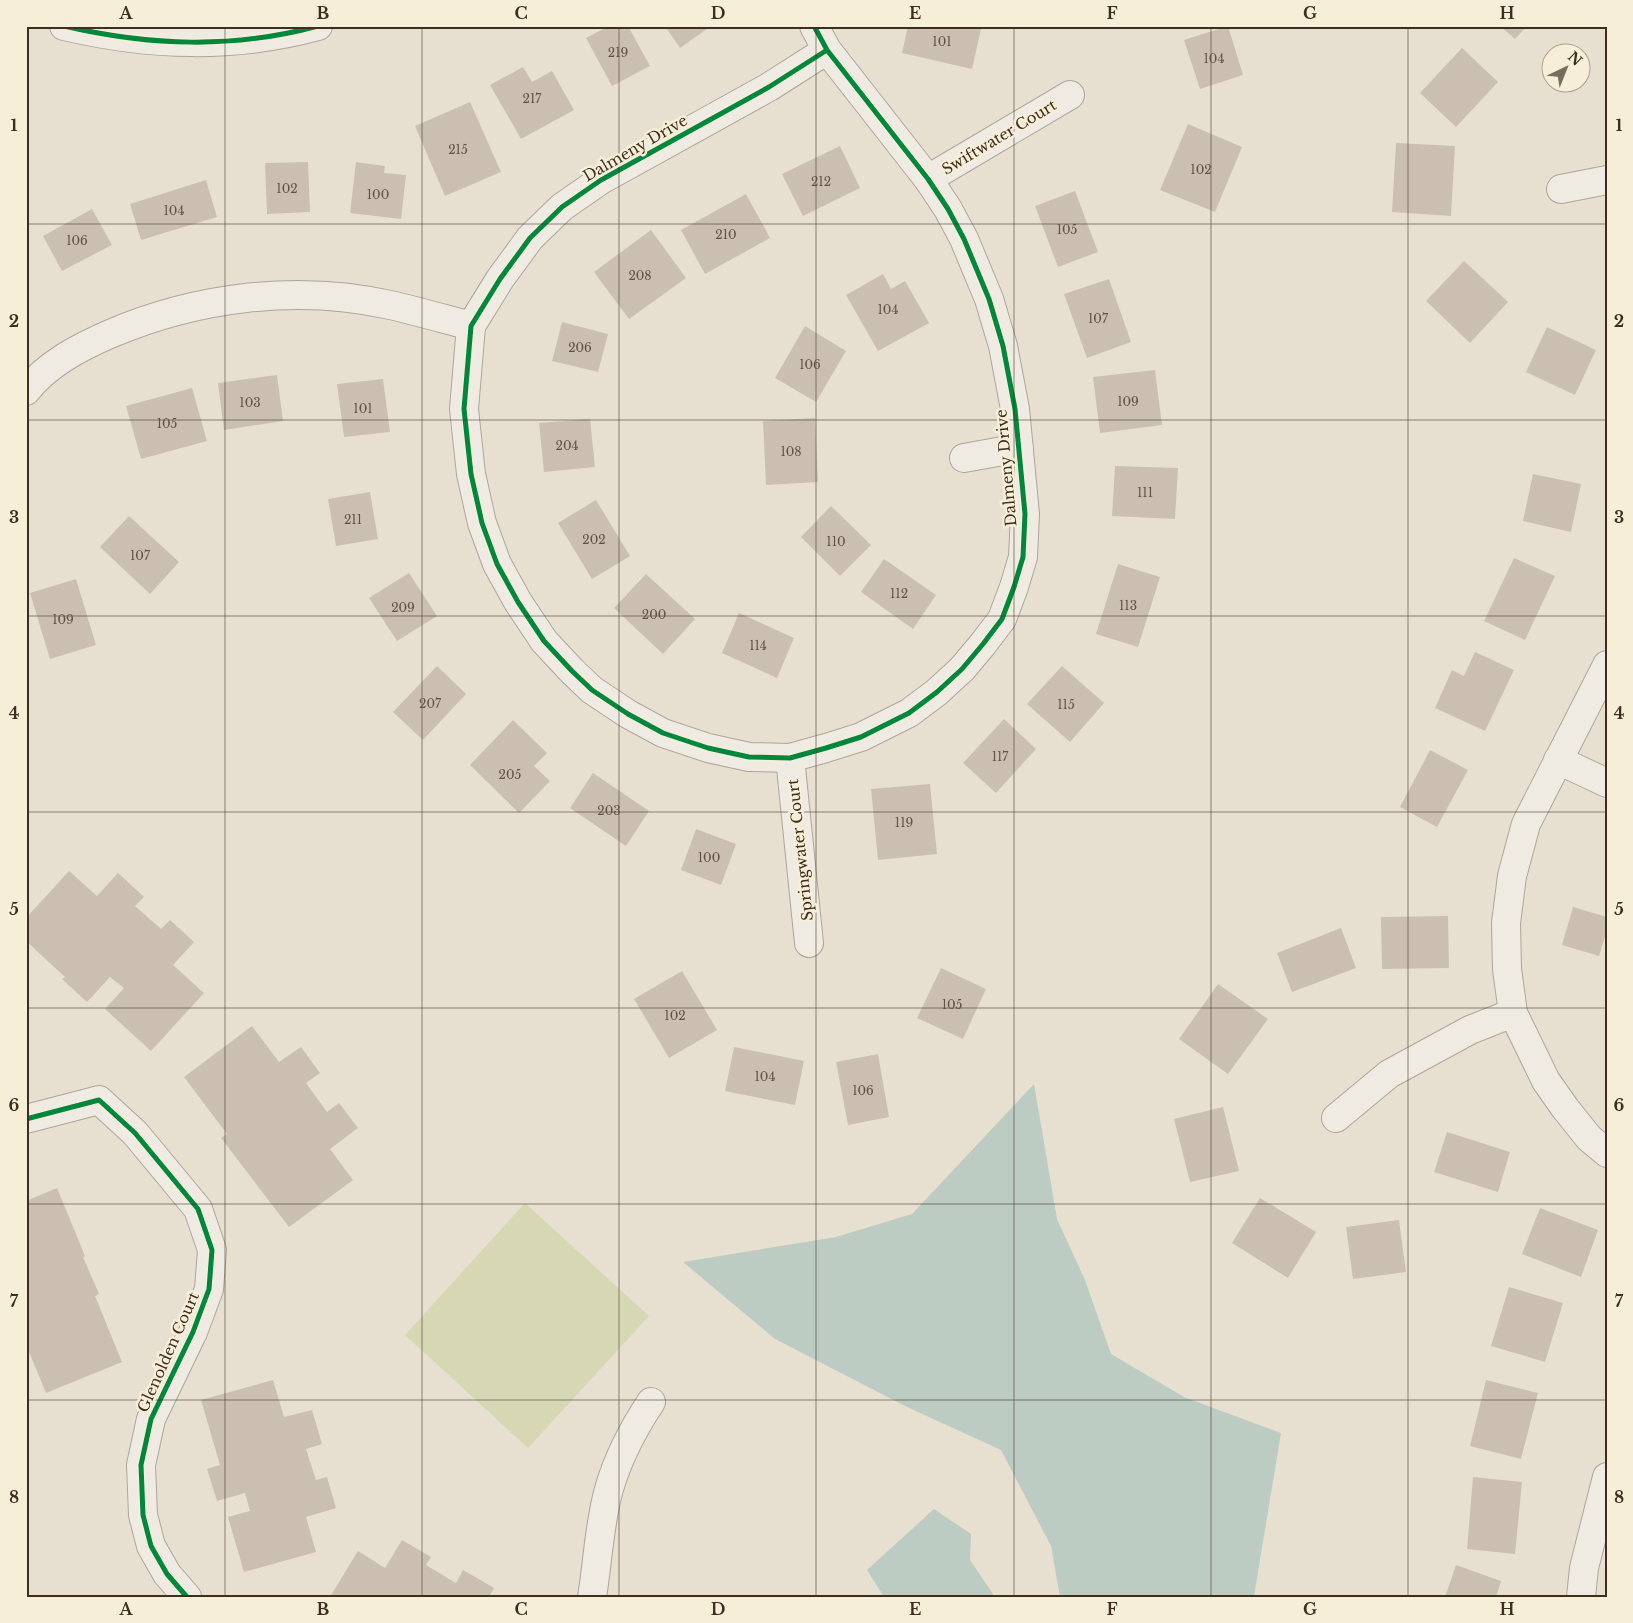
<svg xmlns="http://www.w3.org/2000/svg" width="1633" height="1623" font-family="'Libre Baskerville',serif">
<style>
.green{fill:#d6d7b3}
.water{fill:#bcccc2}
.building{fill:#cbbfb2}
.lines{fill:none;stroke-linecap:round;stroke-linejoin:round}
.minor-casing{stroke:#ada599;stroke-width:30}
.minor{stroke:#efebe3;stroke-width:28}
.cycleway-casing{stroke:#f7eed8;stroke-width:8}
.cycleway{stroke:#00873e;stroke-width:5}
.grid{fill:none;stroke:#3d2e20;stroke-width:1;stroke-opacity:0.55}
.labels{text-anchor:middle;dominant-baseline:central;stroke-width:5;stroke-linejoin:round;paint-order:stroke}
.number-label{font-size:12px;fill:#605244}
.street-label{font-size:15px;fill:#3d2e20;stroke:#f7eed8}
.neatline{fill:none;stroke:#3d2e20;stroke-width:2}
.grid-label{font-size:16px;text-anchor:middle;font-weight:bold;fill:#3d2e20}
</style>
<rect width="100%" height="100%" fill="#e7e0d1"/>
<polygon class="green" points="525,1203 649,1316 528,1448 405,1335"/>
<g class="water">
<polygon points="1034,1084 1057,1219 1085,1280 1111,1354 1184,1397 1281,1433 1254,1596 1060,1597 1051,1546 1001,1450 907,1407 775,1339 683,1262 836,1237 912,1214"/>
<polygon points="934,1509 971,1534 970,1560 995,1597 884,1597 867,1570"/>
</g>
<g class="building">
<polygon points="609,26 628,26 650,66 612,86 586,38"/>
<polygon points="665,26 711,26 680,48"/>
<polygon points="908,26 968,26 981,29 972,69 902,53"/>
<polygon points="1228,26 1243,75 1200,89 1184,40"/>
<polygon points="1500,26 1527,26 1515,39"/>
<polygon points="1462,48 1498,82 1456,127 1420,93"/>
<polygon points="523,67 532,82 552,71 574,110 521,139 490,85"/>
<polygon points="470,102 501,172 445,196 415,126"/>
<polygon points="1188,124 1242,147 1215,212 1160,190"/>
<polygon points="1396,143 1455,146 1451,216 1392,212"/>
<polygon points="840,146 860,188 803,216 782,174"/>
<polygon points="308,162 310,212 267,214 265,163"/>
<polygon points="356,162 385,166 384,173 406,175 401,219 350,213"/>
<polygon points="206,180 217,217 141,240 130,204"/>
<polygon points="1075,191 1098,252 1058,267 1035,206"/>
<polygon points="746,194 770,238 705,274 681,230"/>
<polygon points="92,209 112,245 62,271 43,236"/>
<polygon points="651,230 686,278 629,319 594,272"/>
<polygon points="1464,261 1508,302 1470,343 1426,301"/>
<polygon points="883,274 891,289 905,281 929,323 878,351 846,295"/>
<polygon points="1109,279 1131,342 1087,358 1064,294"/>
<polygon points="562,322 608,334 598,372 552,361"/>
<polygon points="805,326 846,351 816,402 775,378"/>
<polygon points="1547,327 1596,350 1575,395 1526,372"/>
<polygon points="1155,370 1162,425 1100,433 1093,377"/>
<polygon points="277,375 283,421 224,430 218,383"/>
<polygon points="383,379 390,432 344,437 337,384"/>
<polygon points="192,388 207,441 141,459 126,406"/>
<polygon points="815,418 818,482 766,485 763,421"/>
<polygon points="590,419 595,467 544,472 539,423"/>
<polygon points="1115,466 1178,468 1175,519 1112,516"/>
<polygon points="1533,474 1581,484 1571,532 1523,521"/>
<polygon points="370,492 378,539 336,546 328,499"/>
<polygon points="596,500 630,556 592,579 558,523"/>
<polygon points="831,506 871,545 840,576 801,537"/>
<polygon points="129,516 179,562 150,594 100,547"/>
<polygon points="1514,558 1555,576 1525,640 1484,621"/>
<polygon points="884,559 936,595 913,629 861,592"/>
<polygon points="1118,564 1160,577 1138,647 1096,634"/>
<polygon points="409,573 437,616 397,641 369,598"/>
<polygon points="646,574 695,619 663,654 614,608"/>
<polygon points="76,579 96,645 50,659 30,593"/>
<polygon points="739,613 794,638 777,678 722,653"/>
<polygon points="1475,652 1514,670 1485,731 1435,708 1452,670 1464,676"/>
<polygon points="437,666 466,694 423,740 393,712"/>
<polygon points="1062,666 1104,703 1070,742 1027,704"/>
<polygon points="1004,719 1036,749 996,793 963,763"/>
<polygon points="513,720 547,753 534,766 550,781 519,813 470,765"/>
<polygon points="1430,750 1468,770 1437,827 1400,807"/>
<polygon points="593,773 649,811 626,846 570,808"/>
<polygon points="930,784 937,854 878,860 871,789"/>
<polygon points="696,829 736,844 721,885 681,870"/>
<polygon points="69,871 97,896 118,873 144,897 135,906 161,929 170,920 194,942 173,965 204,993 151,1051 105,1009 124,988 110,977 87,1002 62,979 65,977 26,941 26,918"/>
<polygon points="1573,907 1607,917 1607,930 1599,956 1562,945"/>
<polygon points="1448,916 1449,968 1382,969 1381,917"/>
<polygon points="1341,928 1356,968 1292,992 1277,953"/>
<polygon points="941,968 986,989 963,1039 917,1018"/>
<polygon points="682,971 717,1030 669,1058 634,999"/>
<polygon points="1218,984 1268,1019 1228,1074 1179,1039"/>
<polygon points="252,1026 279,1062 301,1047 320,1073 306,1083 327,1112 339,1103 358,1128 330,1149 353,1180 289,1227 221,1138 227,1134 184,1077"/>
<polygon points="734,1047 804,1061 795,1105 725,1091"/>
<polygon points="878,1054 889,1117 848,1125 836,1062"/>
<polygon points="1223,1107 1239,1171 1190,1182 1174,1119"/>
<polygon points="1447,1132 1510,1152 1498,1192 1434,1172"/>
<polygon points="57,1188 85,1256 83,1257 99,1294 95,1296 122,1362 46,1393 29,1352 26,1354 26,1201"/>
<polygon points="1260,1198 1316,1232 1288,1278 1232,1243"/>
<polygon points="1540,1208 1598,1230 1581,1277 1522,1254"/>
<polygon points="1399,1220 1406,1272 1353,1279 1346,1227"/>
<polygon points="1509,1287 1563,1303 1545,1362 1491,1346"/>
<polygon points="273,1380 284,1417 312,1410 322,1444 306,1449 316,1480 327,1477 336,1508 306,1517 316,1552 244,1572 228,1517 250,1511 245,1493 217,1501 207,1469 220,1465 201,1400"/>
<polygon points="1486,1380 1538,1393 1521,1459 1470,1446"/>
<polygon points="1473,1477 1522,1482 1515,1554 1467,1549"/>
<polygon points="402,1540 431,1557 426,1565 456,1583 463,1570 494,1588 489,1597 330,1597 358,1551 385,1568"/>
<polygon points="1456,1565 1501,1581 1496,1597 1445,1597"/>
</g>
<g class="lines">
<defs>
<g id="minor">
<path d="M64,26C150,46 233,49 318,26"/>
<polyline points="814,26 827,50 928,179 948,209 964,239 989,299 1003,346 1015,409 1025,514 1023,557 1014,587 1002,619 983,644 962,669 937,692 909,713 861,737 826,748 790,758 749,757 708,748 663,733 628,714 592,690 572,671 544,641 518,602 497,564 482,523 471,474 464,409 471,326 500,279 530,238 562,207 601,180 769,87 827,50"/>
<polyline points="928,179 1070,95"/>
<polyline points="1561,189 1607,180"/>
<path d="M26,391C47,364 80,347 110,334C196,297 298,284 390,305C417,311 444,319 471,326"/>
<polyline points="964,458 1019,448"/>
<polyline points="1607,665 1526,824 1512,876 1506,923 1507,969 1513,1013 1546,1081 1565,1108 1589,1138 1607,1153"/>
<polyline points="790,758 809,943"/>
<polyline points="1558,760 1607,783"/>
<polyline points="1336,1118 1389,1074 1470,1030 1513,1013"/>
<polyline points="26,1119 99,1100 135,1133 198,1209 212,1250 209,1289 193,1332 151,1419 141,1465 143,1515 151,1546 167,1574 187,1597"/>
<path d="M592,1597C598,1561 599,1524 609,1489C618,1458 633,1429 651,1402"/>
<polyline points="1581,1597 1584,1568 1607,1477"/>
</g>
</defs>
<use href="#minor" class="minor-casing"/>
<use href="#minor" class="minor"/>
<defs>
<g id="cycleway">
<path d="M64,26C150,46 233,49 318,26"/>
<polyline points="814,26 827,50 928,179 948,209 964,239 989,299 1003,346 1015,409 1025,514 1023,557 1014,587 1002,619 983,644 962,669 937,692 909,713 861,737 826,748 790,758 749,757 708,748 663,733 628,714 592,690 572,671 544,641 518,602 497,564 482,523 471,474 464,409 471,326 500,279 530,238 562,207 601,180 769,87 827,50"/>
<polyline points="26,1119 99,1100 135,1133 198,1209 212,1250 209,1289 193,1332 151,1419 141,1465 143,1515 151,1546 167,1574 187,1597"/>
</g>
</defs>
<use href="#cycleway" class="cycleway-casing"/>
<use href="#cycleway" class="cycleway"/>
</g>
<path class="grid" d="M225,26V1597M422,26V1597M619,26V1597M816,26V1597M1014,26V1597M1211,26V1597M1408,26V1597M26,224H1607M26,420H1607M26,616H1607M26,812H1607M26,1008H1607M26,1204H1607M26,1400H1607"/>
<g class="labels">
<g class="number-label">
<text x="942" y="41">101</text>
<text x="618" y="52">219</text>
<text x="1214" y="58">104</text>
<text x="532" y="98">217</text>
<text x="458" y="149">215</text>
<text x="1201" y="169">102</text>
<text x="821" y="181">212</text>
<text x="287" y="188">102</text>
<text x="378" y="194">100</text>
<text x="174" y="210">104</text>
<text x="1067" y="229">105</text>
<text x="726" y="234">210</text>
<text x="77" y="240">106</text>
<text x="640" y="275">208</text>
<text x="888" y="309">104</text>
<text x="1098" y="318">107</text>
<text x="580" y="347">206</text>
<text x="810" y="364">106</text>
<text x="1128" y="401">109</text>
<text x="250" y="402">103</text>
<text x="363" y="408">101</text>
<text x="167" y="423">105</text>
<text x="567" y="445">204</text>
<text x="791" y="451">108</text>
<text x="1145" y="492">111</text>
<text x="353" y="519">211</text>
<text x="594" y="539">202</text>
<text x="836" y="541">110</text>
<text x="140" y="555">107</text>
<text x="899" y="593">112</text>
<text x="1128" y="605">113</text>
<text x="403" y="607">209</text>
<text x="654" y="614">200</text>
<text x="63" y="619">109</text>
<text x="758" y="645">114</text>
<text x="430" y="703">207</text>
<text x="1066" y="704">115</text>
<text x="1000" y="756">117</text>
<text x="510" y="774">205</text>
<text x="609" y="810">203</text>
<text x="904" y="822">119</text>
<text x="709" y="857">100</text>
<text x="952" y="1004">105</text>
<text x="675" y="1015">102</text>
<text x="765" y="1076">104</text>
<text x="863" y="1090">106</text>
</g>
<g class="street-label">
<text transform="translate(999 137) rotate(-31)">Swiftwater Court</text>
<text transform="translate(635 148) rotate(-30)">Dalmeny Drive</text>
<text transform="translate(1006 468) rotate(-95)">Dalmeny Drive</text>
<text transform="translate(800 850) rotate(-96)">Springwater Court</text>
<text transform="translate(168 1352) rotate(-66)">Glenolden Court</text>
</g>
</g>
<rect width="1633" height="1623" fill="none" stroke="#f7eed8" stroke-width="55"/>
<g transform="translate(1566 68) rotate(43)"><circle r="24" fill="#f7eed8" stroke="#ada18e"/>
<path d="M0-4L9 19L0 12L-9 19Z" fill="#786c5e"/>
<text y="-8" font-size="14" font-weight="bold" text-anchor="middle" fill="#3d2e20">N</text>
</g>
<rect x="28" y="28" width="1578" height="1568" class="neatline"/>
<g class="grid-label">
<text x="126" y="19">A</text>
<text x="323" y="19">B</text>
<text x="521" y="19">C</text>
<text x="718" y="19">D</text>
<text x="915" y="19">E</text>
<text x="1112" y="19">F</text>
<text x="1310" y="19">G</text>
<text x="1507" y="19">H</text>
<text x="14" y="131">1</text>
<text x="1619" y="131">1</text>
<text x="14" y="327">2</text>
<text x="1619" y="327">2</text>
<text x="14" y="523">3</text>
<text x="1619" y="523">3</text>
<text x="14" y="719">4</text>
<text x="1619" y="719">4</text>
<text x="14" y="915">5</text>
<text x="1619" y="915">5</text>
<text x="14" y="1111">6</text>
<text x="1619" y="1111">6</text>
<text x="14" y="1307">7</text>
<text x="1619" y="1307">7</text>
<text x="14" y="1503">8</text>
<text x="1619" y="1503">8</text>
<text x="126" y="1615">A</text>
<text x="323" y="1615">B</text>
<text x="521" y="1615">C</text>
<text x="718" y="1615">D</text>
<text x="915" y="1615">E</text>
<text x="1112" y="1615">F</text>
<text x="1310" y="1615">G</text>
<text x="1507" y="1615">H</text>
</g>
</svg>
